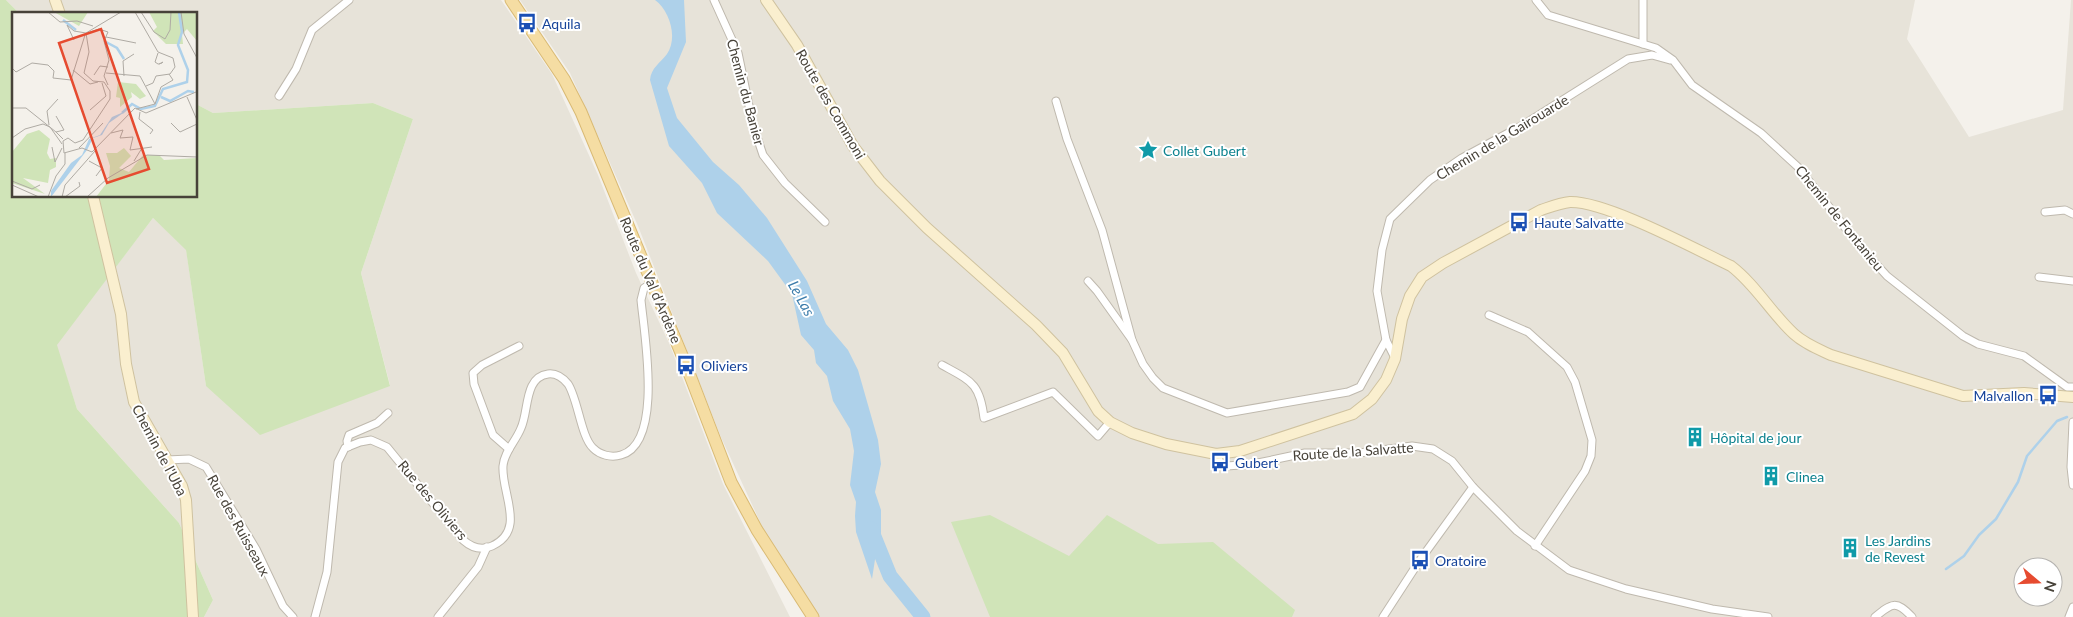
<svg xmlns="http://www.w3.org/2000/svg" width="2073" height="617" font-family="Lato,sans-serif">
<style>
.residential{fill:#e7e3d9;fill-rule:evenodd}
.green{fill:#d0e4b8}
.water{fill:#aed1ea}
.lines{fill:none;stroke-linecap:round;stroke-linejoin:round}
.stream{stroke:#aed1ea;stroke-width:2.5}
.river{stroke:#aed1ea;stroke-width:15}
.street-casing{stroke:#bfb9ae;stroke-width:9}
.secondary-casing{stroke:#cfc29f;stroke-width:12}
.primary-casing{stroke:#d9ba74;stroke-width:13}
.street{stroke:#fff;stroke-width:7}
.secondary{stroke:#faefcf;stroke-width:10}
.primary{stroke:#f5dda3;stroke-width:11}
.labels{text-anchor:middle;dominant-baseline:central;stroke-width:4;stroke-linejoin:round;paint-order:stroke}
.transit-label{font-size:14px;fill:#164399;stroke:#fff;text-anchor:start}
.street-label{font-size:14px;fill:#474239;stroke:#fff}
.culture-label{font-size:14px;fill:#0d838f;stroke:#fff;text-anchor:start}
.water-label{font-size:15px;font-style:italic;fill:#3c7caa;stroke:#fff}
.inset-river{fill:none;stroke:#aed1ea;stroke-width:2.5}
.inset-road{fill:none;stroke:#afaba4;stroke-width:1}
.view{fill:#e64b30;fill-opacity:0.15;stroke:#e64b30;stroke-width:2.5}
.inset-edge{fill:none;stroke:#474239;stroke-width:2.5}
</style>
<rect width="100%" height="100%" fill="#f4f1eb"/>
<g class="residential">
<polygon points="6,0 501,0 552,74 598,175 636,273 669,343 723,484 790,617 204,617 213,600 179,523 77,409 56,345 153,218 186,249 206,386 390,385 361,273 413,119 373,103 213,113 196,104 196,14 20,14"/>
<path d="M520,0H1915L1907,39L1969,137L2063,110L2071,0H2073V617H819L767,537L720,435L638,226L570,73ZM2023,567H2053V597H2023Z"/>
</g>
<g class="green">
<polygon points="0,0 6,0 20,14 14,14 14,196 196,196 196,104 213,113 373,103 413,119 361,273 390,386 260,435 206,386 186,250 153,218 57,345 77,409 179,523 213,600 204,617 0,617"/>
<polygon points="990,515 1069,556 1107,515 1158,544 1213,542 1295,610 1292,617 990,617 951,522"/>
</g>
<path class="water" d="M655,0H684L686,42L667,88L677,118L713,162L739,185L767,218L807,281L826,324L848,350L858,370L878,440L881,464L875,492L881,510V542L876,553L872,579L856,532L855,516L856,502L850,485L854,451L850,429L833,401L827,376L816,363L814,350L801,335L792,294L768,261L717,213L702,183L669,146L650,80C651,68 660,63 667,54C678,38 670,11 655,0Z"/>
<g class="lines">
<polyline class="stream" points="1946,569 1964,556 1979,535 1996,519 2018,482 2027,456 2057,421 2067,417"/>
<polyline class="river" points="871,529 890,576 923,617"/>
<defs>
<g id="street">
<polyline points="714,0 738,53 753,125 763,155 785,183 825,222"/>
<polyline points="1536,0 1548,15 1656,48 1673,60 1692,85 1761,133 1799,168 1857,243 1887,276 1963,336 1978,344 2024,356 2067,387 2073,387"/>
<polyline points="1643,0 1643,44"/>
<polyline points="279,96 296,69 312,30 349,0"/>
<polyline points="1056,101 1067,139 1102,230 1132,340 1143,364 1153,378 1163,388 1227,413 1348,392 1360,387 1386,340"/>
<polyline points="2045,212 2065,210 2073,214"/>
<polyline points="2039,277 2073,281"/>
<polyline points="1088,281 1097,291 1132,340"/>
<polyline points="1489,315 1528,332 1567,367 1575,382 1592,440 1591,456 1585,471 1535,546"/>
<polyline points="1395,358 1386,340 1377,291 1382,250 1390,219 1430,180 1462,158 1523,125 1628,59 1652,55 1670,60"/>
<path d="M942,365C971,381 980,383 984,418L1053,392L1098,436L1110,422"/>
<polyline points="2073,422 2071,467 2073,485"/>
<polyline points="348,447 347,441 349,435 377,423 388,413"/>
<polyline points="509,449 493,435 474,384 473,373 482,365 519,346"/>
<polyline points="1216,454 1220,462 1227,466 1253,464 1305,453 1359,453 1412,446 1433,449 1452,461 1473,487 1517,531 1569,570 1626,589 1712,609 1768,617"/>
<polyline points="167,460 189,459 206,467 256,549 283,606 293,617"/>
<path d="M315,617L327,572L338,462L345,448L360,442L371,440L387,447L463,540C471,547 481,551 492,546C527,530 501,493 503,466C504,452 516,441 521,428C529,411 524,377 548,374C556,373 563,378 568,384C578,399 581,437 593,448C600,455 611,458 621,455C664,443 644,333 641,300L644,288L652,283"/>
<polyline points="438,617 478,567 487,547"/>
<polyline points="1383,617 1420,560 1473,487"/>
<path d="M1875,617C1892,603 1896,600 1912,617"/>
<polyline points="2069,617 2073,607"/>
</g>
<g id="secondary">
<polyline points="55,0 60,14"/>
<path d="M766,0L797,45L853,146L880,181L927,228L1036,325L1063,353L1098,411L1110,422L1132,433L1166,444L1216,454L1240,451L1353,414L1372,399L1386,380L1395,359L1402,319L1410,296L1422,277L1443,263L1541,210C1550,207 1560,203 1570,202C1606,201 1695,249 1731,266C1756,285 1771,313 1794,334C1805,344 1818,349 1831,355L1963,396L2024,393L2073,397"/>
<polyline points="93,196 121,314 126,364 134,402 182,486 186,500 193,617"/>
</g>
<polyline id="primary" points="511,0 564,79 581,112 686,365 731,482 757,530 813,617"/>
</defs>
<use href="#street" class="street-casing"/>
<use href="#secondary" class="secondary-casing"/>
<use href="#primary" class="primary-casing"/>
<use href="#street" class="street"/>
<use href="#secondary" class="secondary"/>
<use href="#primary" class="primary"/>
</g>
<defs>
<symbol id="bus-bare" viewBox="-9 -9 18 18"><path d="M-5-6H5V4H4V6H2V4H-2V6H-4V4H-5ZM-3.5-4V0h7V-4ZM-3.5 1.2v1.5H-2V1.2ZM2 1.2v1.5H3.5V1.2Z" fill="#1a4fb4" stroke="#fff" stroke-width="2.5" paint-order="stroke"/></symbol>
<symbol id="sight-bare" viewBox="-9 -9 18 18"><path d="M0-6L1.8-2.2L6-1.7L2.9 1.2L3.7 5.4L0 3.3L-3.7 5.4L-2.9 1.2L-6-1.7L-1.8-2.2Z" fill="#0f9aa8" stroke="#fff" stroke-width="2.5" paint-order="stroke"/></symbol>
<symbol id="building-bare" viewBox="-9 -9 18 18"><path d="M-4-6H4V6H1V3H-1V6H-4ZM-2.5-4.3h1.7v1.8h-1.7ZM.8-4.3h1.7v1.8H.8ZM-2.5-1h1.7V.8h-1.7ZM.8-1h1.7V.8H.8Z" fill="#0f9aa8" stroke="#fff" stroke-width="2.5" paint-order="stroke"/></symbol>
</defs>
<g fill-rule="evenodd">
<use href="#bus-bare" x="513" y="9" width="28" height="28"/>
<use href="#sight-bare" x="1134" y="136" width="28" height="28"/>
<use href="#bus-bare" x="1505" y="208" width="28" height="28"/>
<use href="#bus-bare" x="672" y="351" width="28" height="28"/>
<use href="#bus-bare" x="2034" y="381" width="28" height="28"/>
<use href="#building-bare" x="1681" y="423" width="28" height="28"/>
<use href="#bus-bare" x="1206" y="448" width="28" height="28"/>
<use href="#building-bare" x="1757" y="462" width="28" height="28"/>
<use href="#building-bare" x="1836" y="534" width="28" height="28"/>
<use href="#bus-bare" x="1406" y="546" width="28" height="28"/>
</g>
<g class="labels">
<g class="transit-label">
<text x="542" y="23">Aquila</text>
<text x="1534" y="222">Haute Salvatte</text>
<text x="701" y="365">Oliviers</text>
<text x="2033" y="395" text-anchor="end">Malvallon</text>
<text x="1235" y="462">Gubert</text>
<text x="1435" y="560">Oratoire</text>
</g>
<g class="street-label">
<text transform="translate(746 92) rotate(75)">Chemin du Banier</text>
<text transform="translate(831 104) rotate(60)">Route des Commoni</text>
<text transform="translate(1502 137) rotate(-31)">Chemin de la Gairouarde</text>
<text transform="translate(1840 218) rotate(51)">Chemin de Fontanieu</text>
<text transform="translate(651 280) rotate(67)">Route du Val d'Ardène</text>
<text transform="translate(160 450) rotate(62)">Chemin de l'Uba</text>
<text transform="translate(1353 451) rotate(-4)">Route de la Salvatte</text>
<text transform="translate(433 500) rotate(50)">Rue des Oliviers</text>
<text transform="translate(239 525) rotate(61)">Rue des Ruisseaux</text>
</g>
<g class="culture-label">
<text x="1163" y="150">Collet Gubert</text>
<text x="1710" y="437">Hôpital de jour</text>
<text x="1786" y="476">Clinea</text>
<text x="1865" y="540">Les Jardins<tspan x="1865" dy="16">de Revest</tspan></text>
</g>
<g class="water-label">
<text transform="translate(802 298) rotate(61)">Le Las</text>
</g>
</g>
<g transform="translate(12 12)">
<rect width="185" height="185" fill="#f4f1eb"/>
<path d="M42,0H76L67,14ZM137,0H185V29L175,17L170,22L171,32H154L141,19L145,15ZM106,70L124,72L134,84L128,87L119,80L120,85L108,95V86L104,85ZM27,118L38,127L35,141L38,147L44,146V155L38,158L36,171L11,166L33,182L0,171V140L15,122ZM112,136L119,144L107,156L117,160L131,143H147L152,148L185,146V185H84L97,168L98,154L94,141H105Z" fill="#d0e4b8"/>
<path d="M114,99L97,111L90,123L81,126L75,138L39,185V179L59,151L70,143L77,127L88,123L100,105Z" fill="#aed1ea"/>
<path class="inset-river" d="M51,8L64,18M94,30L105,36L112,47M149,85L158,89L176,79L182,80M110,101L120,92L129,97L143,94L151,77L175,70L176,58L166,33L170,20L167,0"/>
<path class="inset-road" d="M36,0L48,10L65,9L81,14M123,0L146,40L161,46L163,55L158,62L144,64L141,71L134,74M129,0L142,20L153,27L158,18L159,0M169,0L172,22L185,46M75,21L87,17L96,20L92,29L97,48L92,64L96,73M94,25L124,31M62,28L55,13L62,19L74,21M146,41L143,50L146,52H147L150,51L151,50L147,52M0,56L4,60L20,51L36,53L42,59L41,66L59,68L73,23M61,58L78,72L86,70M94,61L128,64L143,92M82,63L88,54L96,55M112,64L111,49L122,42M175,85L185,108M143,92L149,75L161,68L157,62M0,96H14L44,120M124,97L143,92M78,98L94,84L90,71M128,100L127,107L141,118L138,122M44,104L52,118L44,120L51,127M159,111L168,120L185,112M37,113L35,99L46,87M99,121L111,118L108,126L121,125L118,138L140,135M0,126L13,117L31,112L38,115L50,132M40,135L43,150L50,136M67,136L91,111M52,141L51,129L56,126L63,131L71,128L98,87V79L92,70L81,69L72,61L77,40L74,21L109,0M52,141L70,136L80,140L123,96L134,101L184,80M77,149L90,156L84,164M122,149L130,136M0,169L20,177L28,173M0,173L27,185M36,185L44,164L53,152V141M50,185L53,173L83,139M53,185L68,174L67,170M75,185L96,166L135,143L185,145"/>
<path class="view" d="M89,17L137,157L95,171L47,31Z"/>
<rect width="185" height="185" class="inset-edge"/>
</g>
<g transform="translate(2038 582) rotate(109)"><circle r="24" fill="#ffffff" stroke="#b5b3b0"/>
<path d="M0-4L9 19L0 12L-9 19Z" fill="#e64b30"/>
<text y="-8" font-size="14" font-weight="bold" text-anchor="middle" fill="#474239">N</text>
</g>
</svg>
